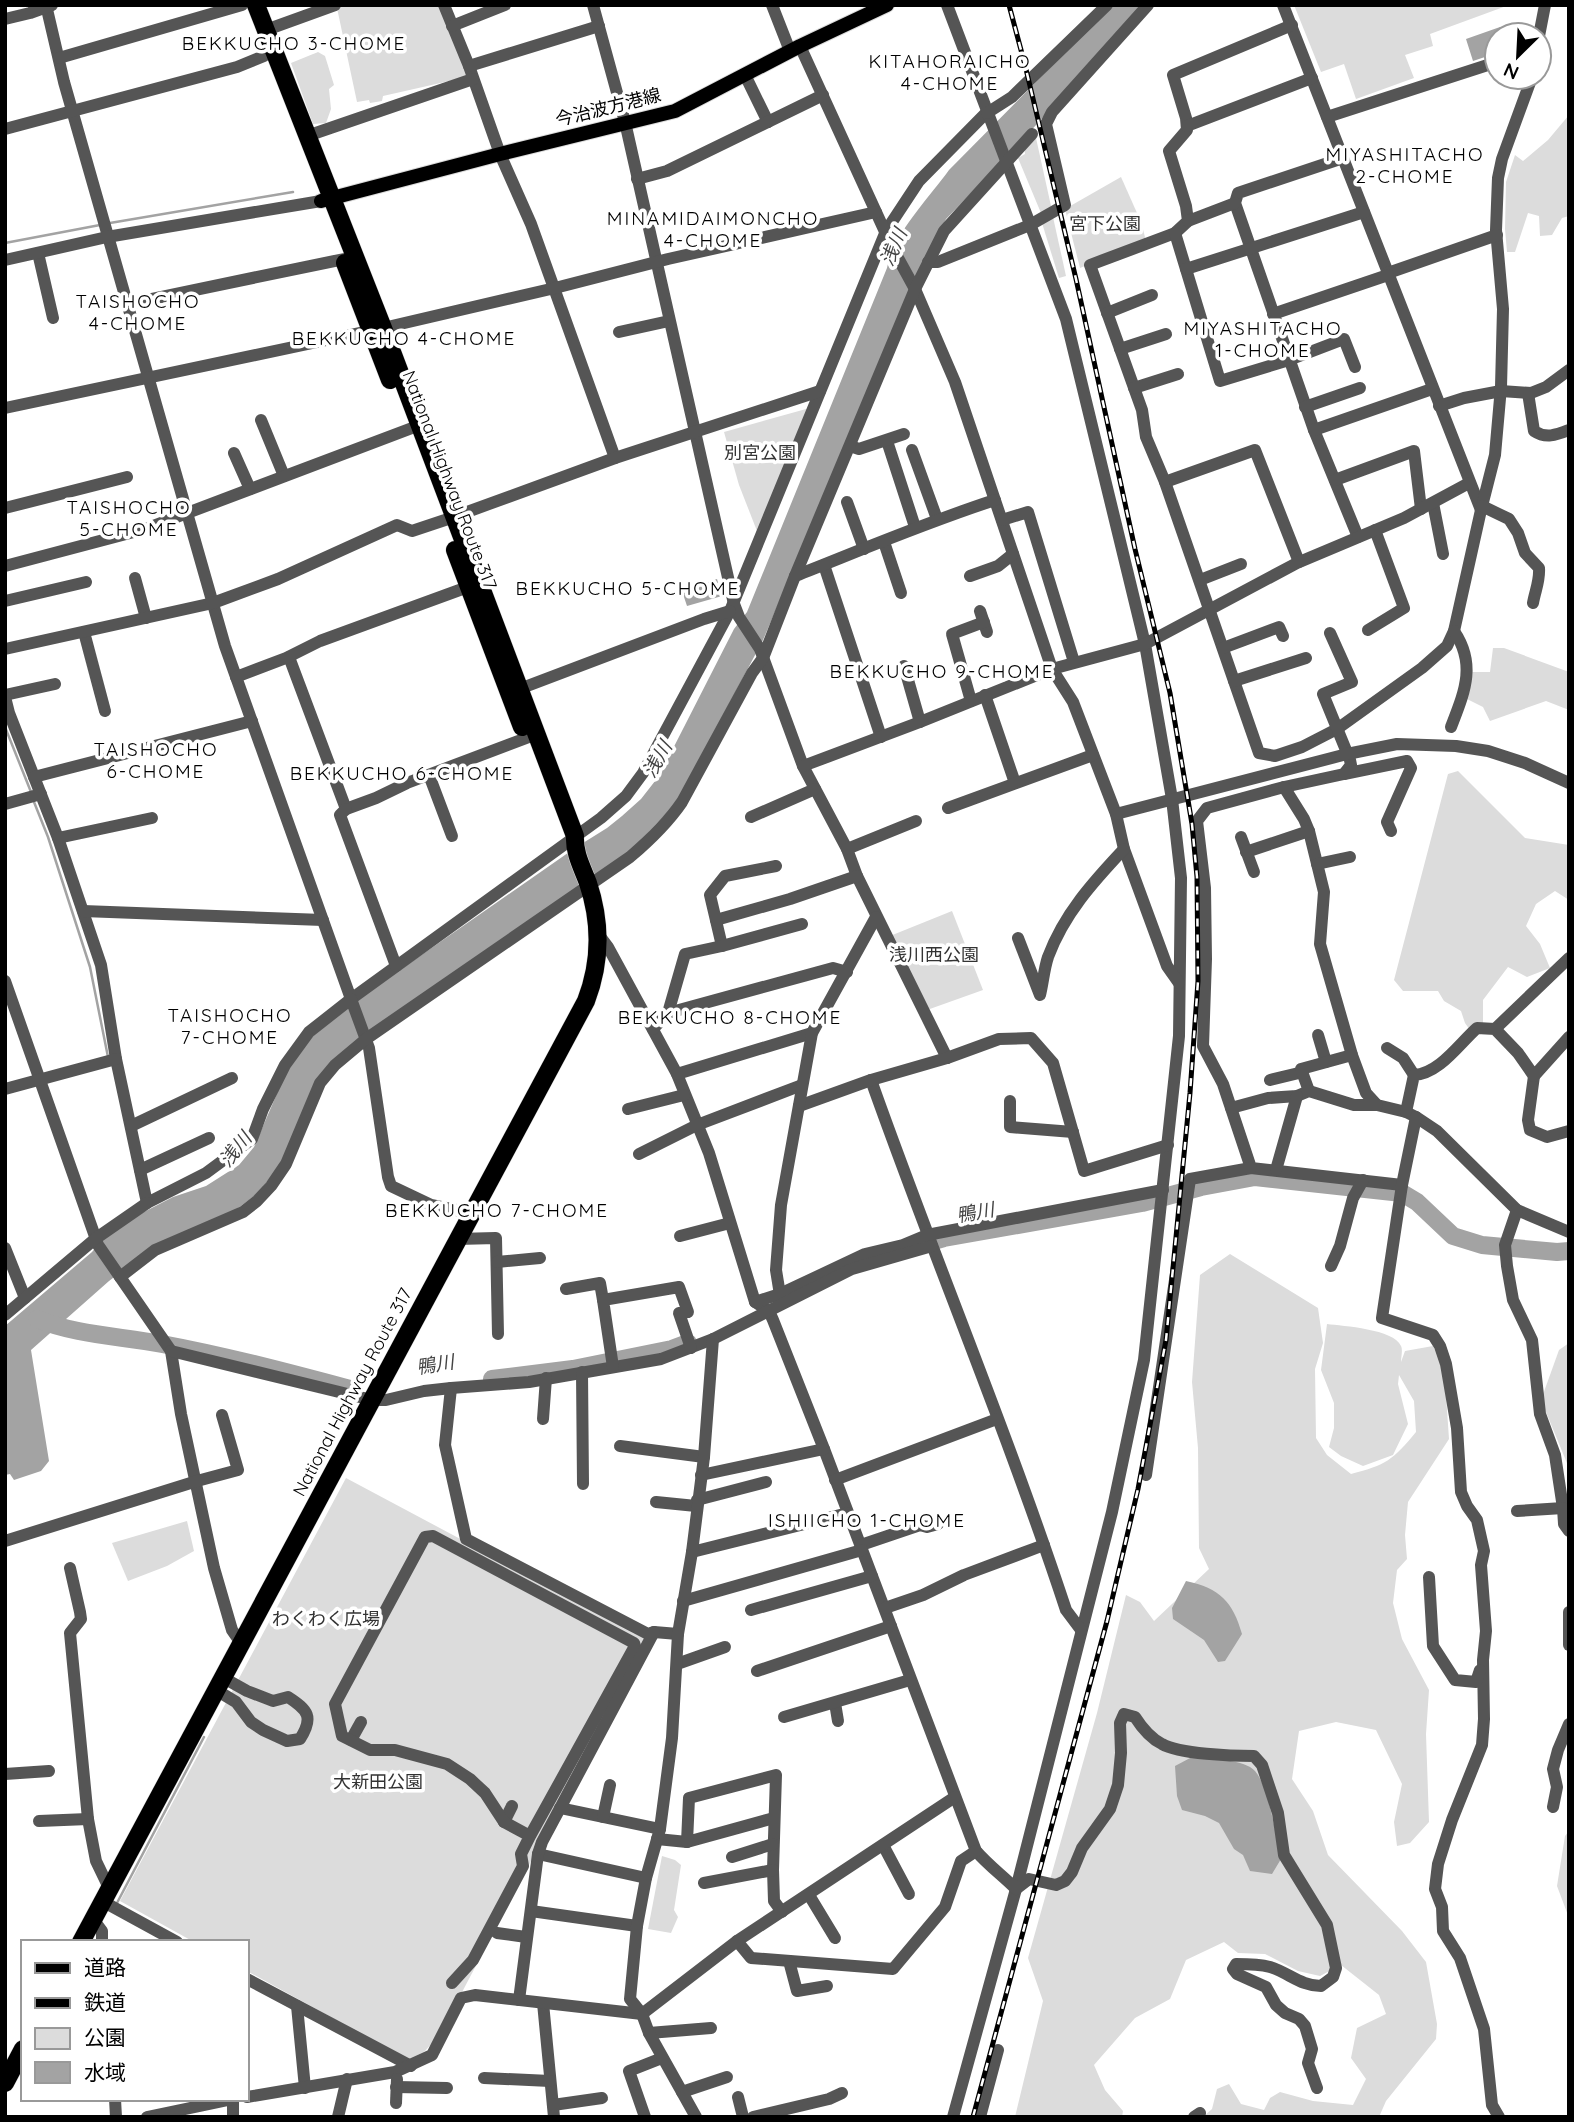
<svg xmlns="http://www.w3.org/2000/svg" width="1574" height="2122" font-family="Quicksand,'Noto Sans JP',sans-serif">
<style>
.green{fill:#dcdcdc}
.water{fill:#a3a3a3}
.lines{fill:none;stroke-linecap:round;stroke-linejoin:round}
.stream{stroke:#a3a3a3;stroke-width:2.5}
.river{stroke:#a3a3a3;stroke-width:18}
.major-casing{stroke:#dbdbdb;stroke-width:16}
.highway-casing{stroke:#dbdbdb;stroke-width:19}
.minor{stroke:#555;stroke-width:12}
.major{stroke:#000;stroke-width:14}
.highway{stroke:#000;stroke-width:18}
.rail-casing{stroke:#000;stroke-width:5}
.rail{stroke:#fff;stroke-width:2.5;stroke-dasharray:8;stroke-linecap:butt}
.labels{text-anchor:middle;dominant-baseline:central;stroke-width:7;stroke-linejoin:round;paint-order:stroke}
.street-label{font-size:18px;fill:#000;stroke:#fff}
.park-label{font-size:18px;fill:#333;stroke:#fff}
.neighbourhood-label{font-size:19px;letter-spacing:2px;fill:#000;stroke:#fff}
.water-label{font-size:19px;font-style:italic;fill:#444;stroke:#fff}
</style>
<rect width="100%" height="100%" fill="#fff"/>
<g class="green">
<polygon points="346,5 442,5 467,77 383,96 382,101 370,103 369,100 357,102 337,8"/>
<polygon points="1294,5 1509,5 1430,34 1433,46 1405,55 1414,78 1356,99 1344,64 1321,72"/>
<polygon points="318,52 325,56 334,85 329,89 331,109 326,123 313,124 291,63"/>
<polygon points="1569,115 1569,216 1562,218 1552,235 1540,236 1539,216 1528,213 1515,252 1507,252 1505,229 1506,182 1515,155 1523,161 1548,140"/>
<polygon points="1036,138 1051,206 1041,213 1018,158 1025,154 1024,145"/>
<polygon points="1121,177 1141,222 1146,241 1080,268 1065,209"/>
<polygon points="1053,217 1066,276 1059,278 1042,223"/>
<polygon points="806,409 809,412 757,531 739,485 724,432"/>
<polygon points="1493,648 1504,648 1569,672 1569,710 1546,701 1490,721 1483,707 1463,697 1465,672 1490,672"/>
<polygon points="1458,771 1525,838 1569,845 1569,900 1555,891 1536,904 1526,926 1540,944 1550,968 1527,977 1508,967 1483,1000 1483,1029 1472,1033 1465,1023 1461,1011 1444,1001 1438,991 1403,991 1394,980 1448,774"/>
<polygon points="952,911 983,990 927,1010 890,936"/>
<path d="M1230,1254L1318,1308L1323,1343L1315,1369L1316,1438L1327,1455L1351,1474C1386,1465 1393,1460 1416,1432L1414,1401L1399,1375L1398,1384L1408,1424L1393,1455L1363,1466L1341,1456L1329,1447L1334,1428V1403L1321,1370L1327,1324C1343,1326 1394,1329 1401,1346C1403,1350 1401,1357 1401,1362L1405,1351L1433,1346L1444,1366L1449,1439L1408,1502L1405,1535L1407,1559L1397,1570L1393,1603L1402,1639L1429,1690L1426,1734L1429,1822L1410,1843L1397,1846L1394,1822L1402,1784L1376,1730L1336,1722L1299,1731L1292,1779L1313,1811L1328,1855L1402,1931L1426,1962L1437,2024L1436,2039L1386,2101L1379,2117H1203L1212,2109L1217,2089L1229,2084L1241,2104L1264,2110L1270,2098L1280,2092L1313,2101L1353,2105L1366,2079L1351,2058L1357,2028L1386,2014L1379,1995L1341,1965L1320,1976L1298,1971L1265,1954L1238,1953L1224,1942L1186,1960L1170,1999L1135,2018L1094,2065L1105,2090L1123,2111L1122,2117H1015L1043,2001L1028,1958L1097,1713L1126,1595L1140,1602L1154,1621L1209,1569L1199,1548L1198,1448L1192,1382L1200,1275Z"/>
<polygon points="1569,1343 1569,1468 1541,1400 1559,1350"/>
<polygon points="346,1478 648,1639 440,2034 425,2051 409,2060 247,1971 247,1942 194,1942 120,1901"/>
<polygon points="187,1521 194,1551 167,1566 128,1581 112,1543"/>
<polygon points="1569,1831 1569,1918 1557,1886 1565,1836"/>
<polygon points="662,1856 675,1860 681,1865 674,1910 678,1917 671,1933 648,1929"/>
</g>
<g class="water">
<path d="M1112,5H1144L1027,135L946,219L917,277L763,640L676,804L630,851L328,1066L284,1160L258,1193L233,1212L156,1245L109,1281L31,1350L49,1461L41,1471L14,1480L10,1474L5,1475V1326L92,1252L105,1236L142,1213L173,1197L206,1186L239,1165L254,1147L285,1075L305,1043L344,1009L575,848L607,828L622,816L641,799L659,776L734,629L747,612L887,268C893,234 929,198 949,170Z"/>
<polygon points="1500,27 1502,35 1497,35 1497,53 1473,61 1466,39"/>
<polygon points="717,579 722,596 687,606 682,591"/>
<path d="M1186,1581C1220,1588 1233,1602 1242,1634L1225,1661L1218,1662L1204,1640L1173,1619L1172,1608Z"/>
<path d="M1192,1757C1208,1759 1245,1759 1255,1771C1269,1787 1276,1837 1281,1859L1272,1874L1250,1871L1243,1855L1234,1849L1219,1823L1205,1816L1182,1810L1177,1796L1175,1766Z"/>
</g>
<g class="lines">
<g class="stream">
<polyline points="110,223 293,192"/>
<polyline points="5,243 100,225"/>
<polyline points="5,727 31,792"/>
<polyline points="34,802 48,837 90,967 108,1057"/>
<polyline points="117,1903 204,1737"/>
</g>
<g class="river">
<polyline points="916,1246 944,1238 1142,1203 1201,1187 1255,1177 1402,1193 1417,1202 1453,1236 1482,1245 1557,1252 1569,1251"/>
<path d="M37,1319C76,1335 120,1336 162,1344C227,1356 290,1373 354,1390"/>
<polyline points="492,1379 573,1369 672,1349 688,1343"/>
</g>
<defs>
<polyline id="major" points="321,201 500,154 675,111 800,46 887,5"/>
<g id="highway">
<polyline points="345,263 390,380"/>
<polyline points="455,550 522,727"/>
<path d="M81,1942L586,1001C601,962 601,922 588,883C582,867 574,853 575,836L383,328L256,5"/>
<polyline points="5,2083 23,2049"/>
</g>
</defs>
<use href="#major" class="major-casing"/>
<use href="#highway" class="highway-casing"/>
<g class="minor">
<polyline points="46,5 64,82 225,646 351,999 601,818 626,796 643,773 730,611 886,231 919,181 987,112"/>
<polyline points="444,5 469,66 500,154 531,224 615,458"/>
<polyline points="593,5 625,122 734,604 739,617 760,649 803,766 847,849 857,876 947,1058"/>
<polyline points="772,5 790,51"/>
<polyline points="947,5 1066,319 1145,644 1172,799 1181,878 1179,1036 1144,1360 1112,1512 1016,1889 953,2117"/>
<polyline points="1283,5 1481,510"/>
<polyline points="5,19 30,13 52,5"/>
<polyline points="1292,25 1173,75 1186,118 1187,130 1169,151 1186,206 1188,221 1175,233 1090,265 1142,410 1146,437 1165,482 1259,753 1275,756 1302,747 1337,729 1422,668 1447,646 1454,631 1481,510 1495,455 1501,387 1503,309 1496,230 1498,178 1502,159 1532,77"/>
<polyline points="452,26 505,5"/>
<polyline points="266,30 335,5"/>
<polyline points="1539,36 1545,5"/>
<polyline points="800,46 892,247 915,289 955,382 1052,669 1073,702 1116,814 1124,849 1167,966 1179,983"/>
<polyline points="59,58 242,5"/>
<polyline points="469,66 599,26"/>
<polyline points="745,75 768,122"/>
<polyline points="987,113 1012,97 1107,5"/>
<polyline points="1327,117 1497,62"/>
<polyline points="1187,126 1312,78"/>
<polyline points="5,129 237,67 264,56"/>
<polyline points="307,136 473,79"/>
<polyline points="1343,158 1238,193 1235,203 1314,430 1358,537"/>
<polyline points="637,179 667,171 823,95"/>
<polyline points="1188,221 1235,203"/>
<polyline points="1175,233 1220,381 1289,360 1344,339 1355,367"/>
<polyline points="38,253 53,318"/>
<polyline points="5,260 107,237 321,201"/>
<polyline points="928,262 938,262 1030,225 1065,205 1046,124 1052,112 1148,5"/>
<polyline points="1186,269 1364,212"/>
<polyline points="1388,273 1497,235"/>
<polyline points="127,304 344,259"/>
<polyline points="1107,313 1152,295"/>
<polyline points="1273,314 1388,275"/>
<polyline points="619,332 669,321"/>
<polyline points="1120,349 1166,334"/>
<polyline points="1134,388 1178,374"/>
<path d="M1528,393L1534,431C1546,439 1556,435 1569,430"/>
<polyline points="1439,406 1464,398 1501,391 1531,393 1546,387 1569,370"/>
<polyline points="1305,407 1360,388"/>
<polyline points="5,408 383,328 555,288 668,259 876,212"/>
<polyline points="261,420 284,476"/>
<polyline points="1314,430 1432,389"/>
<polyline points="887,441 915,527"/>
<polyline points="850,446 859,449 904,434"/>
<polyline points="912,450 937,519"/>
<polyline points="234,453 250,489"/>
<polyline points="1335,480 1414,451 1421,509"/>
<polyline points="1165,482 1255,450 1299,562"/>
<polyline points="847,502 864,549"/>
<polyline points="1433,503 1443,554"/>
<path d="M1482,506L1509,519L1518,533L1525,553L1539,568C1540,581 1535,591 1533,603"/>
<polyline points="5,508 127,477"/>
<polyline points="1002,520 1028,512 1074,662"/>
<polyline points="884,542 901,593"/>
<polyline points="824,565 881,737"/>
<polyline points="5,566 145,529 420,425"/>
<path d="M795,576C861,550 927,522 995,500"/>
<polyline points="970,576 998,566 1013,554"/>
<polyline points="135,578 146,618"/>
<polyline points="1200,580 1241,564"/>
<polyline points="5,601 86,582"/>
<polyline points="980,611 987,632"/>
<polyline points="1368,630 1404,608 1375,530"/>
<polyline points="84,632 105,711"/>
<polyline points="1330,633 1352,682 1323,694 1350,760 1351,765 1344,774 1284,787 1207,808 1197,821 1205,888 1206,959 1203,1046 1223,1084 1251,1168 1402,1185"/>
<polyline points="1223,648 1279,627 1283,636"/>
<polyline points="5,649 213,603 278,579 397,525 412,531 445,520 615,458 820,391"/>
<polyline points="289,657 346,809 376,798 407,783 537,734"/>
<polyline points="904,666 920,722"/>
<polyline points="236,677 286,658 320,641 476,584"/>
<polyline points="1234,681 1306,658"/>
<polyline points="514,691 704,619 730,611"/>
<polyline points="5,695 55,684"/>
<polyline points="985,695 1015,783"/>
<polyline points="5,697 9,713 58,838 101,965 116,1059 147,1203 206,1173 252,1139 263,1109 285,1065 309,1032 351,999 369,1048 388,1177 391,1186 431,1205 471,1213"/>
<polyline points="971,701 952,634 984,622"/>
<path d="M1451,727C1464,693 1477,665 1454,631"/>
<polyline points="803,766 920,722 1052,669 1145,644 1297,563 1404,518 1469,483"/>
<polyline points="1344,774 1407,761 1411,768 1387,822 1391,831"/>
<polyline points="429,775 452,836"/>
<polyline points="34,777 252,721"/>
<polyline points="1284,787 1304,819 1309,831 1324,892 1320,944 1352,1055 1366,1093 1377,1105 1406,1112 1416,1117 1437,1131 1517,1210 1569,1232"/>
<polyline points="5,804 41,794"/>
<polyline points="948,808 1093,755"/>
<polyline points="346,809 340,815 396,966"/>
<polyline points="1116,814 1347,754 1397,744 1456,746 1488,751 1525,763 1569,783"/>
<polyline points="751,817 815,789"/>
<polyline points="1241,837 1254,872"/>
<polyline points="58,838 152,818"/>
<polyline points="847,849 916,821"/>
<polyline points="1246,852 1309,831"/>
<polyline points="1317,864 1350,857"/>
<polyline points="83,911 323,920"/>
<polyline points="716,920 790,899 857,876"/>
<path d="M599,935L608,947L677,1074L709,1153L755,1302L769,1311L773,1320L824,1449L976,1851C988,1865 1003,1876 1016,1889L1029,1879L1056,1885L1065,1881L1072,1872L1082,1848L1110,1809L1118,1785L1121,1753L1120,1723L1124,1714L1135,1717C1142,1728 1150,1738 1162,1744C1179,1754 1233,1756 1254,1756L1262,1765L1278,1813L1284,1855L1327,1925L1336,1968L1333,1977L1321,1986C1301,1986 1289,1973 1270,1967C1259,1964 1247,1964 1236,1964L1233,1969L1237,1974L1266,1987L1276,2005L1285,2013L1299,2019L1305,2026L1312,2049L1308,2063L1317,2088"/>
<path d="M1018,938L1040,995C1043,983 1044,969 1048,957C1064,914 1093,882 1124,849"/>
<polyline points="722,946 710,895 725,876 776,866"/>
<polyline points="5,981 98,1245 171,1351 181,1414 214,1568 232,1630 241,1643"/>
<polyline points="668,1013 833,968 847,972"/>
<polyline points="653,1029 668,1013 685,954 722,946 802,924"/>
<polyline points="1495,1029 1569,958"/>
<polyline points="1318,1035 1326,1062"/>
<polyline points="1387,1048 1403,1058 1414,1075"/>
<polyline points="677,1074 812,1033"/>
<polyline points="1534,1076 1528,1120 1530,1130 1547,1137 1569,1131"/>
<path d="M871,1080C934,1258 1007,1431 1066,1610L1081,1630"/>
<polyline points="1270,1080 1303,1072"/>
<polyline points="5,1089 116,1059"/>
<polyline points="1309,1091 1301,1069 1352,1055"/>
<polyline points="1010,1101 1010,1127 1073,1132"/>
<polyline points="799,1106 871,1080 947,1058 999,1039 1031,1038 1053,1063 1084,1171 1168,1145"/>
<polyline points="1231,1108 1268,1098 1297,1096 1309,1091 1354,1105 1377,1105"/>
<polyline points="628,1109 684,1095"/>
<path d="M1406,1112L1414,1075C1439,1074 1459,1044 1477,1028L1495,1029L1518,1053L1534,1076L1569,1037"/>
<polyline points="1416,1117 1402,1185 1382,1318 1433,1335 1440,1346 1446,1364 1457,1428 1461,1492 1467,1506 1477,1520 1484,1551 1481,1565 1486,1631 1483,1660 1484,1719 1482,1745 1452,1820 1438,1864 1435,1889 1442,1907 1443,1931 1460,1958 1484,2029 1492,2105 1499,2117"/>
<polyline points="131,1126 232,1078"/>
<polyline points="639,1154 697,1125 802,1085"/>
<polyline points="140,1170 209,1138"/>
<polyline points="1276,1170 1297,1096"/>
<polyline points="1517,1210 1505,1245 1507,1266 1513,1300 1532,1340 1540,1414 1555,1455 1563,1508 1517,1511"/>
<polyline points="680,1236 730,1223"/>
<polyline points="457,1239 496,1238 498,1334"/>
<polyline points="5,1248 25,1298"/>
<polyline points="497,1262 540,1258"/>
<polyline points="1331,1266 1340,1246 1353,1198 1363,1180"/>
<path d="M120,1277L155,1250L243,1212L257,1201L271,1186L286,1164L320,1083L335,1065L366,1039L630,857C650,840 667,824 682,802L752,673L763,658L795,576L915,289L944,231L1032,134"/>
<polyline points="566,1289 600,1283 603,1300"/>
<polyline points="781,1301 776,1270 781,1205 812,1033 876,917"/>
<polyline points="755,1302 780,1294 865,1254 903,1245 927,1235 1163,1190"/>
<polyline points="5,1315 95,1239 147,1203"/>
<polyline points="171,1351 372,1400 386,1400 424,1391 451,1388 529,1382 661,1359 713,1339 852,1269 932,1246"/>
<polyline points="613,1367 603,1300 679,1287 688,1312 679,1313 691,1348"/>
<polyline points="582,1372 583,1484"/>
<polyline points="451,1388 445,1445 466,1539 648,1634 654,1632 678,1634"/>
<polyline points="543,1419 546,1378"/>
<polyline points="620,1446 704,1457"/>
<polyline points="701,1475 824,1449"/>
<polyline points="1146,1475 1190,1179 1251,1168"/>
<polyline points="835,1480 997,1419"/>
<polyline points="697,1500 766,1482"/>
<polyline points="656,1502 696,1506"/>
<polyline points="1563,1508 1564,1524 1569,1531"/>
<polyline points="5,1541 197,1481 238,1470 222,1415"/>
<polyline points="861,1545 920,1525 927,1527 938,1524"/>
<polyline points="692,1552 848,1513"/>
<polyline points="70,1568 80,1612 81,1619 70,1633 88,1819 96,1861 109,1888"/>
<polyline points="1429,1577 1433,1646 1455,1680 1476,1682 1480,1670"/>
<polyline points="683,1601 862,1550"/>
<polyline points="885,1608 923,1595 964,1575 1044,1545"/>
<polyline points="751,1610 872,1576"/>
<polyline points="1569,1612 1569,1645"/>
<polyline points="677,1664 725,1647"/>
<polyline points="757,1671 891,1626"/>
<path d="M216,1690L236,1702L251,1722L263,1730L287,1741L300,1739C314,1717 308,1710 288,1697L273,1701L247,1691L222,1677"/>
<polyline points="835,1703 838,1721"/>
<polyline points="784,1717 910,1680"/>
<polyline points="351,1740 361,1722"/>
<polyline points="5,1774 49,1771"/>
<polyline points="1553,1807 1557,1787 1553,1769 1558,1750 1569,1724"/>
<polyline points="560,1808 660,1829"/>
<polyline points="603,1817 610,1785"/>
<polyline points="39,1821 88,1819"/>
<polyline points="504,1822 512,1806"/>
<polyline points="657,1839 687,1842 774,1818"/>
<polyline points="687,1842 689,1798 776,1775 773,1870 774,1901 782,1912"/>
<polyline points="883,1845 909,1894"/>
<polyline points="538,1854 646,1878"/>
<polyline points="732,1857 773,1844"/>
<polyline points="704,1883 773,1870"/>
<polyline points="809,1895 835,1938"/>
<polyline points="102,1901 177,1942"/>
<polyline points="531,1911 637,1926"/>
<polyline points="93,1919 102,1931 102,1942"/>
<polyline points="497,1933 526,1937"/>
<polyline points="737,1941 751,1958 893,1969 945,1907 961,1861 976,1851"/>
<polyline points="789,1961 797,1991 827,1986"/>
<polyline points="247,1979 411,2066"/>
<polyline points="452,1983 473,1960 523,1866 521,1854 530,1836 635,1646 634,1643 433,1536 425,1537 335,1704 342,1736 370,1750 395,1750 447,1764 470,1779 485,1793 504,1822 530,1836"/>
<polyline points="519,2000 538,1854 542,1842 654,1632"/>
<polyline points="543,2003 554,2117"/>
<polyline points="297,2006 305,2088"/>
<polyline points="649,2033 711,2028"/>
<polyline points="484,2078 550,2081"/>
<polyline points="396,2087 447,2088"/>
<polyline points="682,2092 727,2077"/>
<polyline points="247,2097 395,2072 432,2055 461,1998 475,1995 642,2014 737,1941 955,1797"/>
<polyline points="738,2097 743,2117"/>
<polyline points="115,2099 116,2117"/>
<polyline points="233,2099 233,2117"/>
<polyline points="396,2103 397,2079"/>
<polyline points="553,2105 602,2098"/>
<polyline points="147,2117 233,2099"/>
<polyline points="338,2117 347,2079"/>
<polyline points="645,2117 629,2071 662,2058"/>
<polyline points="696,2117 649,2033 642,2014 630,1999 637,1926 646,1878 660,1829 672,1738 678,1634 692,1552 704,1457 713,1339"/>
<polyline points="753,2117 829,2099 842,2093"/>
<polyline points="980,2117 998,2050"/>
<polyline points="1194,2117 1200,2113"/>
</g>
<use href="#major" class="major"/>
<use href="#highway" class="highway"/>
<defs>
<polyline id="rail" points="973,2117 1107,1621 1138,1489 1166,1340 1190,1093 1198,981 1197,877 1192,824 1170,693 1135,549 1076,279 1025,65 1009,5"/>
</defs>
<use href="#rail" class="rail-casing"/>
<use href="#rail" class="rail"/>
</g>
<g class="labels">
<g class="street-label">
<text transform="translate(608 107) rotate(-14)">今治波方港線</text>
<text transform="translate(450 480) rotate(69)">National Highway Route 317</text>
<text transform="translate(352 1392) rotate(-62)">National Highway Route 317</text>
</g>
<g class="park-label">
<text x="1105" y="223">宮下公園</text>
<text x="760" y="452">別宮公園</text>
<text x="934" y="954">浅川西公園</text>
<text x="326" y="1618">わくわく広場</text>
<text x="378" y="1781">大新田公園</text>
</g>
<g class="neighbourhood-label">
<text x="294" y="43">BEKKUCHO 3-CHOME</text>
<text x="950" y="61">KITAHORAICHO<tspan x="950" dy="22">4-CHOME</tspan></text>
<text x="1405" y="154">MIYASHITACHO<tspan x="1405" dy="22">2-CHOME</tspan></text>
<text x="713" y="218">MINAMIDAIMONCHO<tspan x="713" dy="22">4-CHOME</tspan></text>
<text x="138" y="301">TAISHOCHO<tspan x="138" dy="22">4-CHOME</tspan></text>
<text x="1263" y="328">MIYASHITACHO<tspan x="1263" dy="22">1-CHOME</tspan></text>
<text x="404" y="338">BEKKUCHO 4-CHOME</text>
<text x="129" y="507">TAISHOCHO<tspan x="129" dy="22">5-CHOME</tspan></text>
<text x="628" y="588">BEKKUCHO 5-CHOME</text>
<text x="942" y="671">BEKKUCHO 9-CHOME</text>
<text x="156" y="749">TAISHOCHO<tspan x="156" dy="22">6-CHOME</tspan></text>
<text x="402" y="773">BEKKUCHO 6-CHOME</text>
<text x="230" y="1015">TAISHOCHO<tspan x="230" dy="22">7-CHOME</tspan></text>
<text x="730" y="1017">BEKKUCHO 8-CHOME</text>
<text x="497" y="1210">BEKKUCHO 7-CHOME</text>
<text x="867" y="1520">ISHIICHO 1-CHOME</text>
</g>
<g class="water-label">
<text transform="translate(893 247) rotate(-66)">浅川</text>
<text transform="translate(657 759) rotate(-60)">浅川</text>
<text transform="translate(235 1149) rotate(-51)">浅川</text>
<text transform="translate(975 1212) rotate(-10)">鴨川</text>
<text transform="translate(435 1364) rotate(-9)">鴨川</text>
</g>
</g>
<rect width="1574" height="2122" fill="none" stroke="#000000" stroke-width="14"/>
<rect x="21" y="1940" width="228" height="161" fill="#ffffff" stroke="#999999" stroke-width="2"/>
<rect x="35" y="1963" width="35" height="10" fill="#000000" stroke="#999999" stroke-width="2"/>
<text x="84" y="1975" font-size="21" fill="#000000">道路</text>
<rect x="35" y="1998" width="35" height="10" fill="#000000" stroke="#999999" stroke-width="2"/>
<text x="84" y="2010" font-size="21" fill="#000000">鉄道</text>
<rect x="35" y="2028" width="35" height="21" fill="#dcdcdc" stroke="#999999" stroke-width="2"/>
<text x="84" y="2045" font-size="21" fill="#000000">公園</text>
<rect x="35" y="2062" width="35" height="21" fill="#a3a3a3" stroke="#999999" stroke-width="2"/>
<text x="84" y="2080" font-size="21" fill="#000000">水域</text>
<g transform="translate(1518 56) rotate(204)"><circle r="33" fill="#ffffff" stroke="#999999" stroke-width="2"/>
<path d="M0-5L12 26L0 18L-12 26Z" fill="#000000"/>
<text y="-10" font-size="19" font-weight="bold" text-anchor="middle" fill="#000000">N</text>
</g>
</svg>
